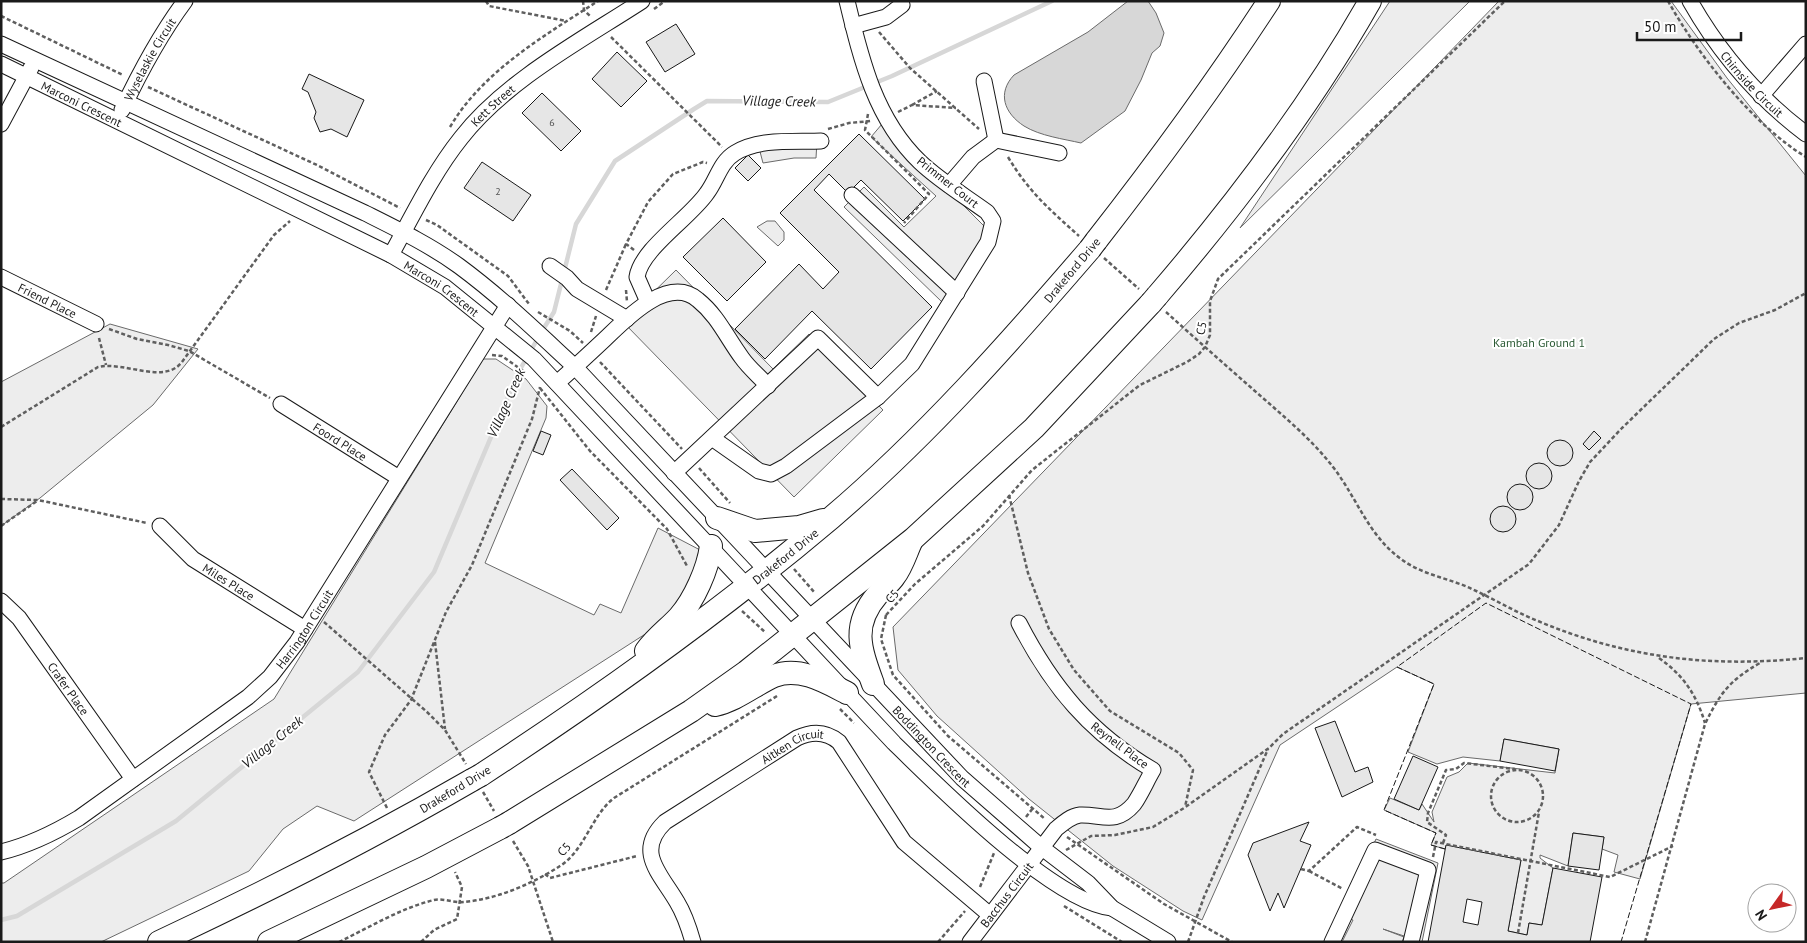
<svg xmlns="http://www.w3.org/2000/svg" width="1807" height="943" font-family="'PT Sans',sans-serif">
<style>
.built{fill:#ededed;stroke:#6a6a6a}
.water{fill:#d7d7d7;stroke:#6a6a6a}
.lines{fill:none;stroke-linecap:round;stroke-linejoin:round}
.stream{stroke:#d7d7d7;stroke-width:4.5}
.building{fill:#e6e6e6;stroke:#1a1a1a;fill-rule:evenodd}
.minor-casing{stroke:#1a1a1a;stroke-width:17}
.highway-casing{stroke:#1a1a1a;stroke-width:24}
.path{stroke:#5f5f5f;stroke-width:2.5;stroke-dasharray:4 2.5;stroke-linecap:butt}
.minor{stroke:#fff;stroke-width:15}
.highway{stroke:#fff;stroke-width:22}
.highway-bridge-casing{stroke:#1a1a1a;stroke-width:24;stroke-linecap:butt}
.highway-bridge{stroke:#fff;stroke-width:22}
.fence{stroke:#1a1a1a;stroke-width:1;stroke-dasharray:6 2.5;stroke-linecap:butt}
.labels{text-anchor:middle;dominant-baseline:central;stroke-width:4;stroke-linejoin:round;paint-order:stroke}
.number-label{font-size:10px;fill:#4d4d4d}
.street-label{font-size:12px;fill:#1a1a1a;stroke:#fff}
.park-label{font-size:12px;fill:#2b5a34;stroke:#fff}
.water-label{font-size:14px;font-style:italic;fill:#1a1a1a;stroke:#fff}
</style>
<rect width="100%" height="100%" fill="#fff"/>
<g class="built">
<polygon points="1390,1 1470,1 1240,228"/>
<polygon points="1499,1 1671,1 1727,78 1806,176 1806,693 1691,704 1640,879 1614,872 1618,855 1602,849 1604,837 1573,833 1568,866 1540,855 1540,858 1553,868 1542,925 1529,923 1527,935 1508,931 1521,860 1446,846 1445,849 1431,845 1436,833 1384,810 1390,798 1419,810 1422,804 1434,822 1432,812 1447,777 1459,772 1468,763 1555,773 1559,749 1504,739 1500,761 1463,757 1437,764 1408,752 1434,684 1397,667 1280,745 1202,920 1183,911 1113,866 1029,799 937,716 898,670 893,627"/>
<polygon points="882,124 988,230 942,302 844,207 864,187 904,227 936,196 871,137"/>
<polygon points="817,141 816,158 794,158 763,163 758,144"/>
<polygon points="767,221 775,221 784,232 784,240 778,246 757,227"/>
<polygon points="676,270 773,369 809,334 883,410 794,497 623,322"/>
<polygon points="110,324 198,349 153,405 40,498 1,526 1,382"/>
<polygon points="483,359 496,359 526,379 547,406 546,418 485,563 594,615 600,604 621,613 658,528 702,551 702,564 664,622 354,821 317,806 283,829 249,871 101,942 1,942 1,883 4,883 274,699"/>
<polygon points="1376,839 1438,863 1422,942 1383,929 1404,937 1402,942 1342,942 1353,920 1342,916"/>
</g>
<path class="water" d="M1128,1H1148L1156,13L1164,33L1160,46L1152,53L1141,80L1125,111L1081,143C1064,139 1040,136 1024,126C1004,113 997,93 1014,75L1088,32Z"/>
<g class="lines">
<g class="stream">
<polyline points="542,331 554,312 576,224 615,161 694,109 707,101 828,102 892,76 1052,1"/>
<polyline points="1,920 17,916 176,821 358,672 434,572 518,373 538,338"/>
</g>
</g>
<g class="building">
<polygon points="676,24 695,54 665,72 646,42"/>
<polygon points="617,52 647,81 621,107 592,79"/>
<polygon points="309,74 364,100 347,137 331,129 320,132 314,118 316,112 308,92 302,89"/>
<polygon points="542,93 581,131 561,151 522,113"/>
<polygon points="859,134 925,199 903,221 861,180 848,193 829,174 814,190 932,307 871,369 812,311 765,359 735,329 799,264 823,289 839,272 780,213"/>
<polygon points="748,155 761,168 748,181 735,168"/>
<polygon points="482,162 531,195 513,221 464,188"/>
<polygon points="723,218 766,262 727,301 683,257"/>
<polygon points="541,431 551,435 543,455 533,451"/>
<polygon points="1594,431 1601,438 1589,450 1583,444"/>
<circle cx="1560" cy="453" r="13"/>
<circle cx="1539" cy="476" r="13"/>
<polygon points="572,469 619,518 607,530 560,480"/>
<circle cx="1520" cy="497" r="13"/>
<circle cx="1503" cy="519" r="13"/>
<polygon points="1335,721 1355,772 1368,767 1373,782 1342,797 1315,728"/>
<polygon points="1504,739 1559,749 1555,771 1500,761"/>
<polygon points="1413,756 1438,767 1419,810 1394,799"/>
<polygon points="1309,822 1300,841 1311,845 1284,908 1278,893 1270,911 1248,855 1253,843"/>
<polygon points="1573,833 1604,837 1599,870 1568,866"/>
<path d="M1446,845L1521,860L1508,931L1527,935L1529,923L1542,925L1553,868L1602,877L1590,942H1428ZM1467,899L1482,902L1478,925L1463,922Z"/>
</g>
<g class="lines">
<defs>
<g id="minor">
<path id="s1" d="M1690,1C1720,54 1757,97 1806,134"/>
<polyline points="853,26 886,17 902,5 901,1"/>
<path id="s2" d="M1,44L365,213C397,229 430,245 459,266C501,297 537,332 575,367L962,778L1041,847L1088,883L1112,908L1168,942"/>
<path id="s3" d="M1,64L391,255L445,287L534,359L894,743C937,785 1054,903 1112,908"/>
<polyline points="984,81 996,140"/>
<polyline points="1761,96 1806,44"/>
<path id="s4" d="M122,110C140,72 159,36 185,1"/>
<polyline points="1,124 31,68"/>
<polyline points="996,140 1059,153"/>
<polyline points="949,185 973,157 996,140"/>
<polyline points="852,195 957,293"/>
<path id="s5" d="M391,255C413,215 433,173 461,138C505,81 582,40 642,1"/>
<polyline points="550,266 567,278 577,289 627,319"/>
<path id="s6" d="M1,277L96,324"/>
<path d="M648,302L637,277C641,249 690,218 707,193C717,180 720,162 735,153C759,138 794,142 821,141"/>
<path d="M557,383C573,369 589,354 605,339C625,320 668,274 698,300C718,316 727,338 742,358C749,368 759,376 768,386"/>
<path id="s7" d="M281,404L399,478"/>
<path d="M712,438L759,471L771,474L786,466L878,397L912,364L988,242L993,221L987,212C965,196 940,181 920,162C875,119 861,59 847,1"/>
<polyline points="674,473 818,338 878,397"/>
<path id="s8" d="M160,526L193,559L305,629"/>
<path id="s9" d="M1,601L19,618L133,779"/>
<path id="s10" d="M1,852C30,845 54,833 79,818L248,697L270,677L297,642L508,305"/>
<path id="s11" d="M693,942C689,928 685,915 677,902C661,874 634,852 665,822L797,738C812,731 826,731 839,742L904,842L990,915"/>
<path id="s12" d="M970,942L1056,829C1063,823 1071,816 1080,815C1102,814 1115,826 1134,804C1141,794 1147,780 1153,770C1090,733 1052,687 1019,623"/>
<polyline points="1332,942 1375,850 1428,870 1411,942"/>
</g>
<g id="highway">
<path d="M1096,241C1157,163 1215,84 1269,1"/>
<path d="M1157,296C1236,204 1310,107 1370,1"/>
<polyline points="717,518 755,531 799,527 823,520"/>
<path d="M646,651C656,637 668,629 679,617C694,600 708,569 711,546"/>
<path d="M873,684C860,648 851,625 878,594C883,588 890,583 894,577C902,567 906,553 911,542"/>
<path d="M715,705C737,700 754,685 774,676C799,666 826,682 847,693"/>
<path id="s13" d="M481,775C602,696 720,612 831,518C926,437 1009,343 1090,249"/>
<polyline points="509,823 691,711 746,672 913,539 1034,428 1151,303"/>
<path d="M159,942C266,892 370,839 472,780"/>
<polyline points="269,942 426,867 500,828"/>
</g>
</defs>
<use href="#minor" class="minor-casing"/>
<use href="#highway" class="highway-casing"/>
<g class="path">
<polyline points="486,1 489,6 566,21"/>
<polyline points="583,1 584,10 591,17"/>
<path d="M1668,1C1698,55 1753,125 1806,157"/>
<polyline points="654,9 665,1"/>
<polyline points="1,16 123,75"/>
<polyline points="879,32 910,68 979,129"/>
<polyline points="611,37 722,147"/>
<polyline points="148,87 317,165 400,208"/>
<polyline points="912,105 937,91"/>
<polyline points="898,112 912,105 956,108"/>
<polyline points="868,114 865,130 929,194 904,223"/>
<path d="M450,127C483,71 544,36 598,1"/>
<polyline points="828,129 849,123 871,121"/>
<path d="M1008,157C1029,192 1049,209 1079,236"/>
<polyline points="426,220 437,225 508,276 529,304"/>
<polyline points="634,250 626,244 648,202 673,174 703,162 707,163"/>
<polyline points="1104,258 1139,289"/>
<polyline points="606,290 626,244"/>
<polyline points="626,290 627,302"/>
<polyline points="538,312 570,331 583,343"/>
<path d="M1166,312C1198,341 1231,370 1264,399C1288,420 1313,441 1333,467C1357,498 1368,535 1401,559C1422,575 1449,578 1472,589C1494,599 1515,612 1538,621C1626,658 1711,668 1806,658"/>
<polyline points="109,329 137,339 168,345 189,351 270,398"/>
<polyline points="591,332 596,316"/>
<polyline points="99,338 106,365"/>
<polyline points="492,355 502,356 526,373"/>
<polyline points="600,362 682,449"/>
<polyline points="540,388 590,451 667,529 687,566"/>
<path d="M1,427L98,367C125,361 164,385 182,362L274,235L290,221"/>
<polyline points="699,468 730,503"/>
<polyline points="1009,495 1028,573 1049,629 1074,670 1110,711 1179,753 1193,770 1185,807"/>
<polyline points="1,499 38,500 147,523"/>
<polyline points="1,526 37,501"/>
<polyline points="794,569 815,593"/>
<polyline points="742,611 766,633"/>
<polyline points="886,615 915,584 983,526 1032,470 1140,385 1187,362 1199,354 1205,347 1210,335 1210,301 1218,279 1505,1"/>
<polyline points="886,615 881,639 893,675 948,736 1045,819"/>
<polyline points="324,622 427,712 445,730 466,764"/>
<polyline points="435,642 445,729"/>
<path d="M1659,658C1684,676 1696,694 1705,723"/>
<polyline points="840,709 854,723"/>
<circle cx="1517" cy="796" r="26"/>
<polyline points="483,792 494,811"/>
<polyline points="387,808 369,772 385,735 411,700 446,612 472,565 532,419 540,387"/>
<polyline points="1026,817 1033,808"/>
<polyline points="1067,837 1164,904 1232,942"/>
<polyline points="513,841 528,866 553,942"/>
<polyline points="1443,843 1446,835 1427,822 1428,813 1446,770 1456,769 1464,763 1515,769"/>
<polyline points="1066,850 1091,836 1115,835 1153,827 1184,808 1269,748 1283,734 1529,564 1559,525 1579,481 1590,462 1622,428 1714,339 1739,323 1775,310 1806,293"/>
<polyline points="1433,857 1436,842 1610,877 1673,846"/>
<polyline points="1301,869 1309,871 1357,827 1376,835"/>
<polyline points="1309,871 1343,889"/>
<polyline points="545,874 550,878 637,856"/>
<polyline points="980,887 994,853"/>
<polyline points="1064,906 1122,942"/>
<polyline points="1518,933 1539,812"/>
<path d="M339,942C370,927 401,908 434,900C443,898 454,903 464,902C497,899 532,884 560,866C585,850 591,816 614,798L777,696"/>
<polyline points="421,942 434,930 457,919 462,887 455,872"/>
<polyline points="938,942 965,911"/>
<polyline points="1188,942 1204,897 1268,749"/>
<path d="M1645,942L1705,724C1720,693 1730,680 1760,663"/>
</g>
<use href="#minor" class="minor"/>
<use href="#highway" class="highway"/>
<defs>
<g id="highway-bridge">
<polyline points="1090,249 1096,241"/>
<polyline points="1151,303 1157,296"/>
<polyline points="472,780 481,775"/>
<polyline points="500,828 509,823"/>
</g>
</defs>
<use href="#highway-bridge" class="highway-bridge-casing"/>
<use href="#highway-bridge" class="highway-bridge"/>
<polyline class="fence" points="1445,849 1431,845 1436,833 1384,810 1434,684 1397,667 1486,603 1691,704 1621,942"/>
</g>
<g class="labels">
<g class="number-label">
<text x="552" y="122">6</text>
<text x="498" y="191">2</text>
</g>
<g class="street-label">
<text stroke="none"><textPath href="#s4" startOffset="58">Wyselaskie Circuit</textPath></text>
<text stroke="none"><textPath href="#s1" startOffset="104">Chirnside Circuit</textPath></text>
<text stroke="none"><textPath href="#s3" startOffset="90">Marconi Crescent</textPath></text>
<text stroke="none"><textPath href="#s5" startOffset="182">Kett Street</textPath></text>
<text transform="translate(948 182) rotate(38)">Primmer Court</text>
<text transform="translate(1072 270) rotate(-50)">Drakeford Drive</text>
<text stroke="none"><textPath href="#s3" startOffset="495">Marconi Crescent</textPath></text>
<text stroke="none"><textPath href="#s6" startOffset="52">Friend Place</textPath></text>
<text transform="translate(1201 328) rotate(-80)">C5</text>
<text stroke="none"><textPath href="#s7" startOffset="70">Foord Place</textPath></text>
<text stroke="none"><textPath href="#s13" startOffset="375">Drakeford Drive</textPath></text>
<text stroke="none"><textPath href="#s8" startOffset="89">Miles Place</textPath></text>
<text transform="translate(892 596) rotate(-48)">C5</text>
<text stroke="none"><textPath href="#s10" startOffset="382">Harrington Circuit</textPath></text>
<text stroke="none"><textPath href="#s9" startOffset="111">Crafer Place</textPath></text>
<text transform="translate(1120 745) rotate(37)">Reynell Place</text>
<text stroke="none"><textPath href="#s2" startOffset="1184">Boddington Crescent</textPath></text>
<text stroke="none"><textPath href="#s11" startOffset="284">Aitken Circuit</textPath></text>
<text transform="translate(455 789) rotate(-31)">Drakeford Drive</text>
<text transform="translate(564 849) rotate(-48)">C5</text>
<text stroke="none"><textPath href="#s12" startOffset="60">Bacchus Circuit</textPath></text>
</g>
<g class="park-label">
<text x="1539" y="342">Kambah Ground 1</text>
</g>
<g class="water-label">
<text transform="translate(779 101) rotate(1)">Village Creek</text>
<text transform="translate(506 403) rotate(-66)">Village Creek</text>
<text transform="translate(272 742) rotate(-39)">Village Creek</text>
</g>
</g>
<rect width="1807" height="943" fill="none" stroke="#1a1a1a" stroke-width="5"/>
<g transform="translate(1772 908) rotate(237)"><circle r="24" fill="#ffffff" stroke="#a3a3a3"/>
<path d="M0-4L9 19L0 12L-9 19Z" fill="#c62828"/>
<text y="-8" font-size="14" font-weight="bold" text-anchor="middle" fill="#1a1a1a">N</text>
</g>
<path d="M1637 32v8h104v-8" fill="none" stroke="#1a1a1a" stroke-width="2.5"/>
<text x="1644" y="32" font-size="15" fill="#1a1a1a" stroke="#ffffff" stroke-width="4" paint-order="stroke">50 m</text>
</svg>
